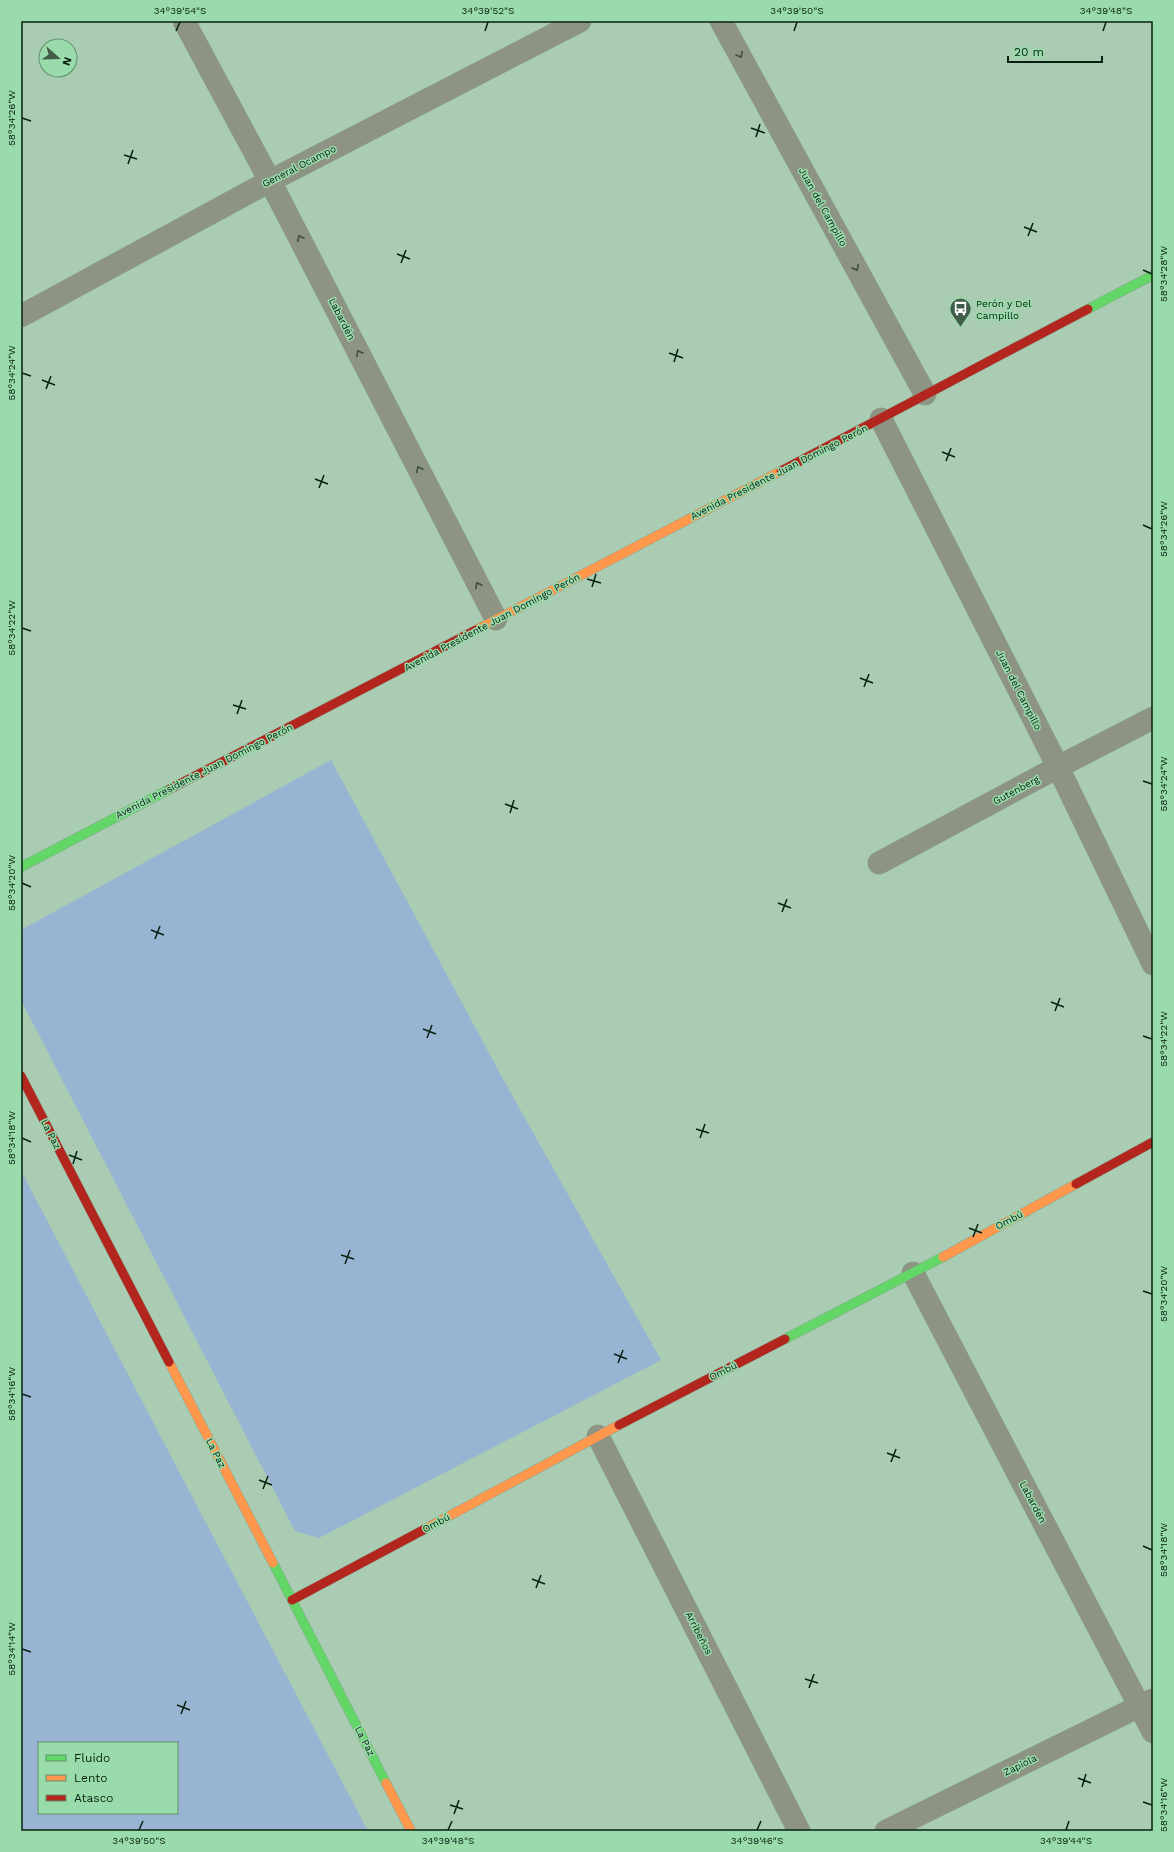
<svg xmlns="http://www.w3.org/2000/svg" width="1174" height="1852" font-family="'Work Sans',sans-serif">
<style>
.green{fill:#99b4d3;fill-rule:evenodd}
.lines{fill:none;stroke-linecap:round;stroke-linejoin:round}
.street-casing{stroke:#8ba793;stroke-width:23}
.fast-casing{stroke:#8ba793;stroke-width:10}
.slow-casing{stroke:#8ba793;stroke-width:10}
.jam-casing{stroke:#8ba793;stroke-width:10}
.street{stroke:#8d9484;stroke-width:22}
.fast{stroke:#63d668;stroke-width:9}
.slow{stroke:#ff974d;stroke-width:9}
.jam{stroke:#b3261e;stroke-width:9}
.oneway{stroke:#3d4f3e}
.ticks{fill:none;stroke:#072110;stroke-width:1.5}
.labels{text-anchor:middle;dominant-baseline:central;stroke-width:3;stroke-linejoin:round;paint-order:stroke}
.street-label{font-size:10px;fill:#072110;stroke:#9adbab}
.poi-label{font-size:10px;fill:#072110;stroke:#9adbab;text-anchor:start}
.neatline{fill:none;stroke:#072110;stroke-width:1.5}
.ticks-label{font-size:10px;text-anchor:middle;fill:#072110}
</style>
<rect width="100%" height="100%" fill="#a9ccb2"/>
<g class="green">
<polygon points="331,760 503,1079 661,1360 319,1538 295,1531 21,1000 21,930"/>
<path d="M21,1171L368,1831H21ZM39,1743H177V1813H39Z"/>
</g>
<g class="lines">
<defs>
<g id="street">
<polyline points="184,21 270,181 496,619"/>
<polyline points="721,21 925,394"/>
<polyline points="21,316 270,181 580,21"/>
<polyline points="881,419 1058,767 1153,964"/>
<polyline points="879,863 1058,767 1153,718"/>
<polyline points="913,1273 1153,1732"/>
<polyline points="598,1436 799,1831"/>
<polyline points="886,1831 1152,1700"/>
</g>
<g id="fast">
<polyline points="1088,309 1153,275"/>
<polyline points="21,867 170,789"/>
<polyline points="785,1339 943,1257"/>
<polyline points="273,1563 386,1783"/>
</g>
<g id="slow">
<polyline points="476,630 781,471"/>
<polyline points="943,1257 1076,1184"/>
<polyline points="169,1362 273,1563"/>
<polyline points="425,1529 619,1425"/>
<polyline points="386,1783 411,1831"/>
</g>
<g id="jam">
<polyline points="781,471 1088,309"/>
<polyline points="170,789 476,630"/>
<polyline points="21,1076 169,1362"/>
<polyline points="1076,1184 1153,1142"/>
<polyline points="619,1425 785,1339"/>
<polyline points="292,1600 425,1529"/>
</g>
</defs>
<use href="#street" class="street-casing"/>
<use href="#fast" class="fast-casing"/>
<use href="#slow" class="slow-casing"/>
<use href="#jam" class="jam-casing"/>
<use href="#street" class="street"/>
<use href="#fast" class="fast"/>
<use href="#slow" class="slow"/>
<use href="#jam" class="jam"/>
</g>
<defs><path id="oneway-chevron" d="M-2-3.5L2.5 0L-2 3.5" fill="none" stroke-width="1.6" stroke-linecap="round" stroke-linejoin="round"/></defs>
<g class="oneway">
<use href="#oneway-chevron" transform="translate(740 55) rotate(61)"/>
<use href="#oneway-chevron" transform="translate(300 238) rotate(-117)"/>
<use href="#oneway-chevron" transform="translate(856 268) rotate(61)"/>
<use href="#oneway-chevron" transform="translate(359 353) rotate(-117)"/>
<use href="#oneway-chevron" transform="translate(419 469) rotate(-117)"/>
<use href="#oneway-chevron" transform="translate(478 585) rotate(-117)"/>
</g>
<path class="ticks" d="M176,31L180,22M485,31L488,22M794,31L797,22M1103,31L1106,22M22,118L31,121M751,128L765,133M756,137L760,124M124,155L137,159M128,164L133,150M1024,227L1037,232M1028,236L1033,223M397,254L410,259M401,263L406,250M1143,270L1152,274M669,353L683,358M674,362L678,349M22,373L31,376M42,380L55,385M46,389L51,376M942,452L955,457M946,461L951,448M315,479L328,484M319,488L324,475M1143,525L1152,529M587,579L601,583M592,587L596,574M22,628L31,631M860,678L873,683M864,687L869,674M233,705L246,709M237,714L242,700M1143,781L1152,784M505,804L518,809M510,813L514,800M22,883L31,887M778,903L791,908M782,912L787,899M151,930L164,935M155,939L160,926M1051,1002L1064,1007M1055,1011L1060,998M423,1029L436,1034M1143,1036L1152,1039M427,1038L432,1025M696,1129L709,1133M22,1138L31,1142M700,1138L705,1124M69,1155L82,1160M73,1164L77,1151M969,1228L982,1233M973,1237L978,1224M341,1255L354,1259M345,1264L350,1250M1143,1291L1152,1294M614,1354L627,1359M618,1363L623,1350M22,1394L31,1397M887,1453L900,1458M891,1462L896,1449M259,1480L272,1485M263,1489L268,1476M1143,1546L1152,1550M532,1579L545,1584M536,1588L541,1575M22,1649L31,1652M805,1679L818,1683M809,1688L814,1674M177,1705L190,1710M181,1714L186,1701M1078,1778L1091,1783M1082,1787L1086,1774M1143,1802L1152,1805M450,1805L463,1809M454,1814L459,1800M139,1830L143,1821M448,1830L452,1821M757,1830L761,1821M1066,1830L1069,1821"/>
<defs>
<symbol id="bus-pin" viewBox="-11 -11 22 30"><path d="M0 17L-7.5 6A9.5 9.5 0 1 1 7.5 6Z" fill="#405d49" stroke="#9adbab"/><path d="M-5-6H5V4H4V6H2V4H-2V6H-4V4H-5ZM-3.5-4V0h7V-4ZM-3.5 1.2v1.5H-2V1.2ZM2 1.2v1.5H3.5V1.2Z" fill="#fff"/></symbol>
</defs>
<g fill-rule="evenodd">
<use href="#bus-pin" x="948" y="296" width="25" height="34"/>
</g>
<g class="labels">
<g class="street-label">
<text transform="translate(299 166) rotate(-27)">General Ocampo</text>
<text transform="translate(823 207) rotate(61)">Juan del Campillo</text>
<text transform="translate(342 319) rotate(63)">Labardén</text>
<text transform="translate(779 472) rotate(-27)">Avenida Presidente Juan Domingo Perón</text>
<text transform="translate(492 622) rotate(-28)">Avenida Presidente Juan Domingo Perón</text>
<text transform="translate(1019 690) rotate(63)">Juan del Campillo</text>
<text transform="translate(204 771) rotate(-27)">Avenida Presidente Juan Domingo Perón</text>
<text transform="translate(1016 790) rotate(-28)">Gutenberg</text>
<text transform="translate(51 1134) rotate(63)">La Paz</text>
<text transform="translate(1009 1220) rotate(-28)">Ombú</text>
<text transform="translate(723 1371) rotate(-27)">Ombú</text>
<text transform="translate(216 1453) rotate(63)">La Paz</text>
<text transform="translate(1033 1502) rotate(62)">Labardén</text>
<text transform="translate(436 1523) rotate(-28)">Ombú</text>
<text transform="translate(699 1633) rotate(63)">Arribeños</text>
<text transform="translate(365 1741) rotate(63)">La Paz</text>
<text transform="translate(1020 1765) rotate(-26)">Zapiola</text>
</g>
<g class="poi-label">
<text x="976" y="303">Perón y Del<tspan x="976" dy="12">Campillo</tspan></text>
</g>
</g>
<rect width="1174" height="1852" fill="none" stroke="#9adbab" stroke-width="44"/>
<rect x="38" y="1742" width="140" height="72" fill="#9adbab" stroke="#5f916d"/>
<rect x="46" y="1755" width="20" height="6" fill="#63d668" stroke="#5f916d"/>
<text x="74" y="1762" font-size="12" fill="#072110">Fluido</text>
<rect x="46" y="1775" width="20" height="6" fill="#ff974d" stroke="#5f916d"/>
<text x="74" y="1782" font-size="12" fill="#072110">Lento</text>
<rect x="46" y="1795" width="20" height="6" fill="#b3261e" stroke="#5f916d"/>
<text x="74" y="1802" font-size="12" fill="#072110">Atasco</text>
<g transform="translate(58 58) rotate(110)"><circle r="19" fill="#9adbab" stroke="#5f916d"/>
<path d="M0-3L7 15L0 10L-7 15Z" fill="#405d49"/>
<text y="-6" font-size="11" font-weight="bold" text-anchor="middle" fill="#072110">N</text>
</g>
<path d="M1008 56v6h94v-6" fill="none" stroke="#072110" stroke-width="2"/>
<text x="1014" y="56" font-size="12" fill="#072110" stroke="#9adbab" stroke-width="3" paint-order="stroke">20 m</text>
<rect x="22" y="22" width="1130" height="1808" class="neatline"/>
<g class="ticks-label">
<text x="180" y="14">34°39'54"S</text>
<text x="488" y="14">34°39'52"S</text>
<text x="797" y="14">34°39'50"S</text>
<text x="1106" y="14">34°39'48"S</text>
<text transform="translate(11 118) rotate(-90)" y="4">58°34'26"W</text>
<text transform="translate(1163 274) rotate(-90)" y="4">58°34'28"W</text>
<text transform="translate(11 373) rotate(-90)" y="4">58°34'24"W</text>
<text transform="translate(1163 529) rotate(-90)" y="4">58°34'26"W</text>
<text transform="translate(11 628) rotate(-90)" y="4">58°34'22"W</text>
<text transform="translate(1163 784) rotate(-90)" y="4">58°34'24"W</text>
<text transform="translate(11 883) rotate(-90)" y="4">58°34'20"W</text>
<text transform="translate(1163 1039) rotate(-90)" y="4">58°34'22"W</text>
<text transform="translate(11 1138) rotate(-90)" y="4">58°34'18"W</text>
<text transform="translate(1163 1294) rotate(-90)" y="4">58°34'20"W</text>
<text transform="translate(11 1394) rotate(-90)" y="4">58°34'16"W</text>
<text transform="translate(1163 1550) rotate(-90)" y="4">58°34'18"W</text>
<text transform="translate(11 1649) rotate(-90)" y="4">58°34'14"W</text>
<text transform="translate(1163 1805) rotate(-90)" y="4">58°34'16"W</text>
<text x="139" y="1844">34°39'50"S</text>
<text x="448" y="1844">34°39'48"S</text>
<text x="757" y="1844">34°39'46"S</text>
<text x="1066" y="1844">34°39'44"S</text>
</g>
</svg>
